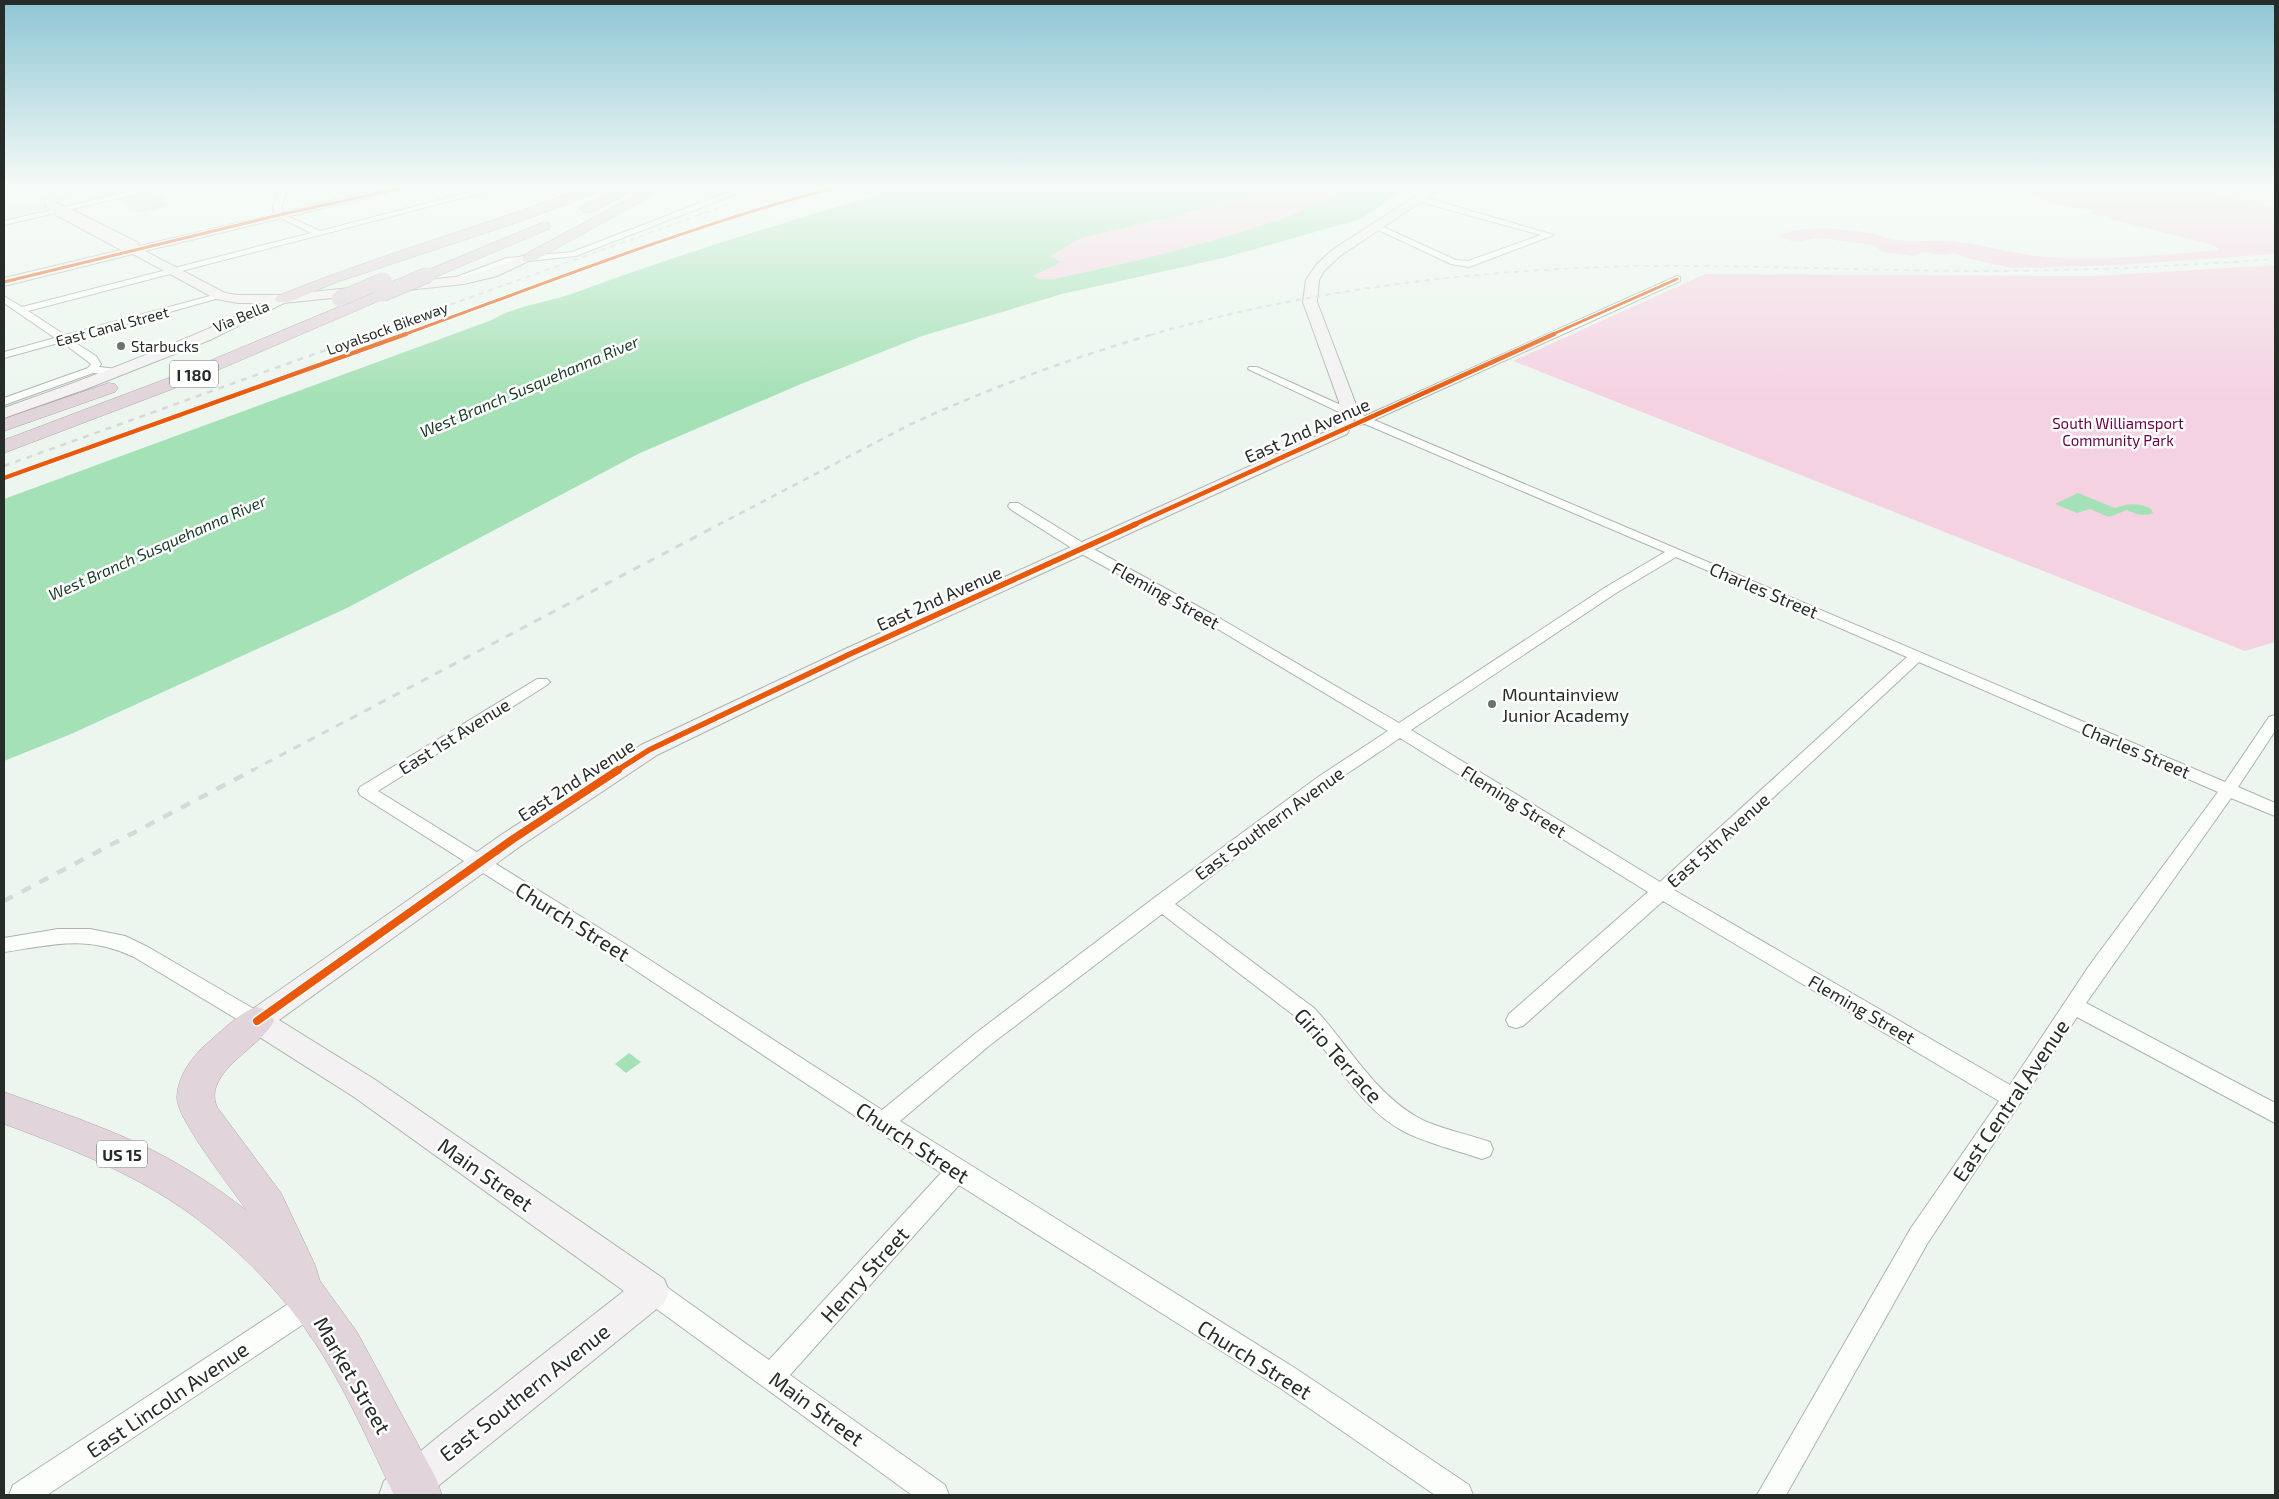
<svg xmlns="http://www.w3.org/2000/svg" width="2279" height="1499" font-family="'Exo 2',sans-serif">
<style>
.built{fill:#def0e1}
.green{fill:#f5d2e2}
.water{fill:#a5e1b6}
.building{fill:#d0e5d6;stroke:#ccd3ce}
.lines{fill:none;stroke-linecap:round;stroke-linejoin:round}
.street-casing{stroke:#acb4ae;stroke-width:2}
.secondary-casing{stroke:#acb4ae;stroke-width:2}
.highway-casing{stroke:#b1a6ab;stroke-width:1}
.street{fill:#fcfefc;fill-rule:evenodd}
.secondary{fill:#f4f1f2;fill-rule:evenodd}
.highway{fill:#e1d4db;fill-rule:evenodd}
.rail-far3{stroke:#d7d9d7;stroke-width:2;stroke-dasharray:5 5;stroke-linecap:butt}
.rail-far2{stroke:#d7d9d7;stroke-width:2.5;stroke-dasharray:6 6;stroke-linecap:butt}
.rail-far1{stroke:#d7d9d7;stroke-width:3;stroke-dasharray:8 8;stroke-linecap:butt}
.rail{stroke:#d7d9d7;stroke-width:4.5;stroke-dasharray:10 10;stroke-linecap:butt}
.highway-bridge-casing{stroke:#b1a6ab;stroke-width:16;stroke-linecap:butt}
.highway-bridge{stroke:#e1d4db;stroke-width:15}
.cycleway-far3-casing{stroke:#fff;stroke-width:5}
.cycleway-far2-casing{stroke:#fff;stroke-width:6}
.cycleway-far1-casing{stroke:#fff;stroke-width:8}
.cycleway-casing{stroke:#fff;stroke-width:11}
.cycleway-far3{stroke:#e8590c;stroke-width:3}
.cycleway-far2{stroke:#e8590c;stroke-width:4.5}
.cycleway-far1{stroke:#e8590c;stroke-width:5.5}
.cycleway{stroke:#e8590c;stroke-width:8}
.poi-dot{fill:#6b736d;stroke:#fff;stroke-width:2}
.labels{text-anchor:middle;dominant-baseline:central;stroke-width:5;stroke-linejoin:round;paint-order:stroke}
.far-street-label{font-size:15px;fill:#262d28;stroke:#fff}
.far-poi-label{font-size:15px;fill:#262d28;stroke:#fff;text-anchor:start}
.far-park-label{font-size:15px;fill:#680046;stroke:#fff}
.shield{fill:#fff;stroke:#676c68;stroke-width:1}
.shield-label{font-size:16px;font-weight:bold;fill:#262d28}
.far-water-label{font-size:16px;font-style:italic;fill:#173a23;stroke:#fff}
.street-label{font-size:18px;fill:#262d28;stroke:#fff}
.poi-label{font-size:18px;fill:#262d28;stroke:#fff;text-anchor:start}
.near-street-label{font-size:21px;fill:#262d28;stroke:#fff}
</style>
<rect width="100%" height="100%" fill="#ecf6ee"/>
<polygon class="built" points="4,187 152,187 4,220"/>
<g class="green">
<path d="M1271,187H1349L1347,193C1254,234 1152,258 1053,279H1039L1032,276L1060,262L1049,256L1081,238L1183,214Z"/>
<path d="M2005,187H2196L2275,207V254L2119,265L2012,268L1966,258L1955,253L1941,255L1924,252L1913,256L1882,252L1874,245L1818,238L1795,242L1777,236C1802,224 1847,229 1874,234C1882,236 1889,239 1896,240C1916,243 1937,239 1957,242C1987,245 2016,255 2046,257C2103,261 2160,255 2217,250L2219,249L2213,245L2110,219L2111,217L2094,214L2092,211L2103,212L2102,210C2078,210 2051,205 2031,194C2024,190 2013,191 2005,187Z"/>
<polygon points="2275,265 2275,642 2245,651 1513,361 1705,274 2095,276"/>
</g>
<g class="water">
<path d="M906,187H1271L1183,214L1081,238L1050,256L1061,262L1033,276L1039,279H1053C1152,258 1254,234 1347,193L1349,187H1412L1396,194L1361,219L1223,258L1062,294L922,336L801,384L640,453L347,608L71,734L4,761V499L492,320C516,305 547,303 574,293C682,253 794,219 906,187Z"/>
<path d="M2078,493L2115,508C2129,504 2137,502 2151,509L2153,513C2143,517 2136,514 2127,510L2109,517L2090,509L2077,513L2055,504Z"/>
<polygon points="629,1053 641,1062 626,1073 615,1064"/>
</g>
<g class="building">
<polygon points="89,187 140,187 106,195"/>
<polygon points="152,192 165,198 158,200 169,205 140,212 117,200"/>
</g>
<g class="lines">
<defs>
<g id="street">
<polygon points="150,187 166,187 4,225 4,221"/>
<polygon points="280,187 288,187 281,208 283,214 320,231 489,187 504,187 28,311 65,335 221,293 226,296 71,340 96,356 101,364 99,367 117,369 122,372 117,375 93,373 4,405 4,398 88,368 91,364 62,342 4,358 4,352 55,338 4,303 4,296 22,307 311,233 275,215 273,208"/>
<polygon points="538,187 550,187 565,194 558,196"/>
<polygon points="742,187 754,187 576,256 508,263 459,281 451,279 507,258 572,252"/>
<polygon points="1417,197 1423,197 1554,235 1469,267 1451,264 1372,227 1379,225 1456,260 1468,261 1541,235 1417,201"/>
<path d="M1677,276L1680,277V281L1374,420L2225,782L2269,717L2275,715V731L2238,787L2275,803V816L2231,798L2086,1003L2275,1103V1123L2077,1017L1927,1244L1786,1495H1757L1911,1228L1999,1101L1663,901L1523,1026L1516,1028L1509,1026L1506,1020L1509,1014L1648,892L1400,738L1330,785L1175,904L1314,1008C1348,1044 1373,1092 1417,1117C1436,1128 1468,1134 1490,1142L1493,1149L1490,1156L1482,1159C1459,1151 1423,1142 1403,1131C1358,1107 1334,1056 1300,1020L1162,914L990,1045L900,1121L1298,1370L1469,1485L1473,1495H1435L1280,1388L959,1185L790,1375L945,1485L949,1495H912L643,1299L640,1291L643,1283L652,1279L661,1283L769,1360L941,1173L608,952L360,795L358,791L360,787L537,679H547L550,682L547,685L378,791L622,942L882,1110L976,1033L1154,898L1318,777L1388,731L1211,625L1078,552L1010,509L1008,506L1010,503H1018L1088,546L1221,619L1399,723L1606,587L1665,552L1365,424L1355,425L1353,423L1356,420L1248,369L1249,367H1257L1365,416ZM1676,557L1907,657L1660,882L1411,730L1616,593ZM1919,662L2218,792L2089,966L2010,1085L1674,890Z"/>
<path d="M58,929H90L125,936L148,947L264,1015L267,1021L264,1027L257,1029L250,1027L134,957C86,934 53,945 4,952V938Z"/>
<polygon points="311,1292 320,1295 323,1304 320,1313 47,1495 9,1495 13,1485 302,1295"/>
</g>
<g id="secondary">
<path d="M66,187H81L61,197L55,203L73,210L137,242L139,246L390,187H411L145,251L225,293L238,295H283L464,276L489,270L525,255H533L535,258L497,276L464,284L284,303L210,340L86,389L4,418V408C93,377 180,343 266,303H238L216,299L133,254L4,286V278L121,250L56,215L54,212L46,207L44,202C50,194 57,191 66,187Z"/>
<polygon points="1430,187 1443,187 1340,256 1324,271 1319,280 1317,302 1355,402 1355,418 1347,434 857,658 657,755 522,845 279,1020 374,1079 664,1279 669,1291 664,1303 427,1495 379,1495 384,1481 444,1432 624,1291 354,1097 247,1029 243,1021 247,1013 504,833 641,745 843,650 1334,428 1339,418 1339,402 1303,302 1306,280 1316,265 1332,250"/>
</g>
<g id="highway">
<path d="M588,187H607L606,190L510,225L337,282L289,302H277L275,299L277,296C379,255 485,225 588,187Z"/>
<polygon points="625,187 643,187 591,212 586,213 579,209 581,206"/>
<polygon points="651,187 667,187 534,261 524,261 522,258 524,255"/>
<polygon points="544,222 549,223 551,226 549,229 433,278 423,278 420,275 423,272"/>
<polygon points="382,289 388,291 390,294 388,297 183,385 4,453 4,440 171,377"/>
<polygon points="109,383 115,384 118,388 115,392 4,431 4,419"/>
<path d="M257,1007L269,1011L274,1021C261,1048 202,1072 217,1107L281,1193L315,1265L320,1281L357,1332L436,1478L442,1495H394C372,1449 351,1401 324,1357C277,1280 206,1215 126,1175C87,1155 45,1139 4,1124V1092C54,1110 106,1127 154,1151C187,1168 218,1188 247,1211C233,1190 177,1120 177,1098C177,1075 195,1053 211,1040C225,1028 239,1013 257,1007Z"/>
</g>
</defs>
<use href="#street" class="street-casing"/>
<use href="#secondary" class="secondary-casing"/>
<use href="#highway" class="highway-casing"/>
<use href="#street" class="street"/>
<use href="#secondary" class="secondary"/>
<use href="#highway" class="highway"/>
<g class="rail-far3">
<polyline points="366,335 777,187"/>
<path d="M1150,335C1309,289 1479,269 1644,266C1758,265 1872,271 1985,271C2082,271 2179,266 2275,259"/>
</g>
<g class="rail-far2">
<polyline points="4,466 370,334"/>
<path d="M718,525L911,424C990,388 1071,358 1154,334"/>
</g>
<polyline class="rail-far1" points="251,771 720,524"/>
<polyline class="rail" points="4,901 253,770"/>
<defs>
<g id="highway-bridge">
<polyline points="382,294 428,275"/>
<polyline points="339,299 384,280"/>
</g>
</defs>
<use href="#highway-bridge" class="highway-bridge-casing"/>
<use href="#highway-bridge" class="highway-bridge"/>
<defs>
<g id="cycleway-far3">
<polyline points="4,282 279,215 406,187"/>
<path d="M403,335C546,283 689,226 837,187"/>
<polyline points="1551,335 1677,279"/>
</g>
<g id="cycleway-far2">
<polyline points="4,478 406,334"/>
<polyline points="1133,525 1554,334"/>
</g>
<polyline id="cycleway-far1" points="616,771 649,750 850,654 1136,524"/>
<polyline id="cycleway" points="257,1021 513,839 618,770"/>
</defs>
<use href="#cycleway-far3" class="cycleway-far3-casing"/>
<use href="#cycleway-far2" class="cycleway-far2-casing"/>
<use href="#cycleway-far1" class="cycleway-far1-casing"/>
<use href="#cycleway" class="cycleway-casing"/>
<use href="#cycleway-far3" class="cycleway-far3"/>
<use href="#cycleway-far2" class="cycleway-far2"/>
<use href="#cycleway-far1" class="cycleway-far1"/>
<use href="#cycleway" class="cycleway"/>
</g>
<linearGradient id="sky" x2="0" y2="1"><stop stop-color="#8dc6d4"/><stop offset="0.47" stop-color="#f6fbf7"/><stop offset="1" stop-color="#f6fbf7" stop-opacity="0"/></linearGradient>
<rect width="2279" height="397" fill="url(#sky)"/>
<g class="poi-dot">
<circle cx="121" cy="346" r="5"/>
<circle cx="1492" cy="704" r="5"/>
</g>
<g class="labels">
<g class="far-street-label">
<text transform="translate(241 316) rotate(-23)">Via Bella</text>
<text transform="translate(112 326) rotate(-15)">East Canal Street</text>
<text transform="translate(387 328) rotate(-20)">Loyalsock Bikeway</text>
</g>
<g class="far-poi-label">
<text x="131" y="346">Starbucks</text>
</g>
<g class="far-park-label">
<text x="2118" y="423">South Williamsport<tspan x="2118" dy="17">Community Park</tspan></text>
</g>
<g class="shield">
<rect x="170" y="360.5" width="48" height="27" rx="4"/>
<rect x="97" y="1140.5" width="50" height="27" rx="4"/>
</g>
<g class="shield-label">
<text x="194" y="374">I 180</text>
<text x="122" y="1154">US 15</text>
</g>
<g class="far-water-label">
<text transform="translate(529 386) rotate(-23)">West Branch Susquehanna River</text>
<text transform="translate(157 547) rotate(-24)">West Branch Susquehanna River</text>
</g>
<g class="street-label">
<text transform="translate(1307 430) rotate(-24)">East 2nd Avenue</text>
<text transform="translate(1764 590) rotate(23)">Charles Street</text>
<text transform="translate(1166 595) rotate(29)">Fleming Street</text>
<text transform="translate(939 598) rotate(-24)">East 2nd Avenue</text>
<text transform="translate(454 736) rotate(-32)">East 1st Avenue</text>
<text transform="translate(2136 750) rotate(23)">Charles Street</text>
<text transform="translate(576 780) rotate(-33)">East 2nd Avenue</text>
<text transform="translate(1514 801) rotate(32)">Fleming Street</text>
<text transform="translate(1269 823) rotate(-36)">East Southern Avenue</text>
<text transform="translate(1718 840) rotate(-42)">East 5th Avenue</text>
<text transform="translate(1862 1009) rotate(30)">Fleming Street</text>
</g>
<g class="poi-label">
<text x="1502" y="694">Mountainview<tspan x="1502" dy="21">Junior Academy</tspan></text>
</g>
<g class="near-street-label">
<text transform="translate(573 921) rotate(32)">Church Street</text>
<text transform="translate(1339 1055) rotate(48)">Girio Terrace</text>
<text transform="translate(2010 1100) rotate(-56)">East Central Avenue</text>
<text transform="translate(913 1142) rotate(33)">Church Street</text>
<text transform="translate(486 1174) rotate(35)">Main Street</text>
<text transform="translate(864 1274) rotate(-48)">Henry Street</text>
<text transform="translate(1255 1359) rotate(32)">Church Street</text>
<text transform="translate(353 1375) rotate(60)">Market Street</text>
<text transform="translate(524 1392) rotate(-38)">East Southern Avenue</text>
<text transform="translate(167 1399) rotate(-34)">East Lincoln Avenue</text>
<text transform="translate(817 1408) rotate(36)">Main Street</text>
</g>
</g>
<rect width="2279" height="1499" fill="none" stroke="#262d28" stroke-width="10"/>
</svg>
